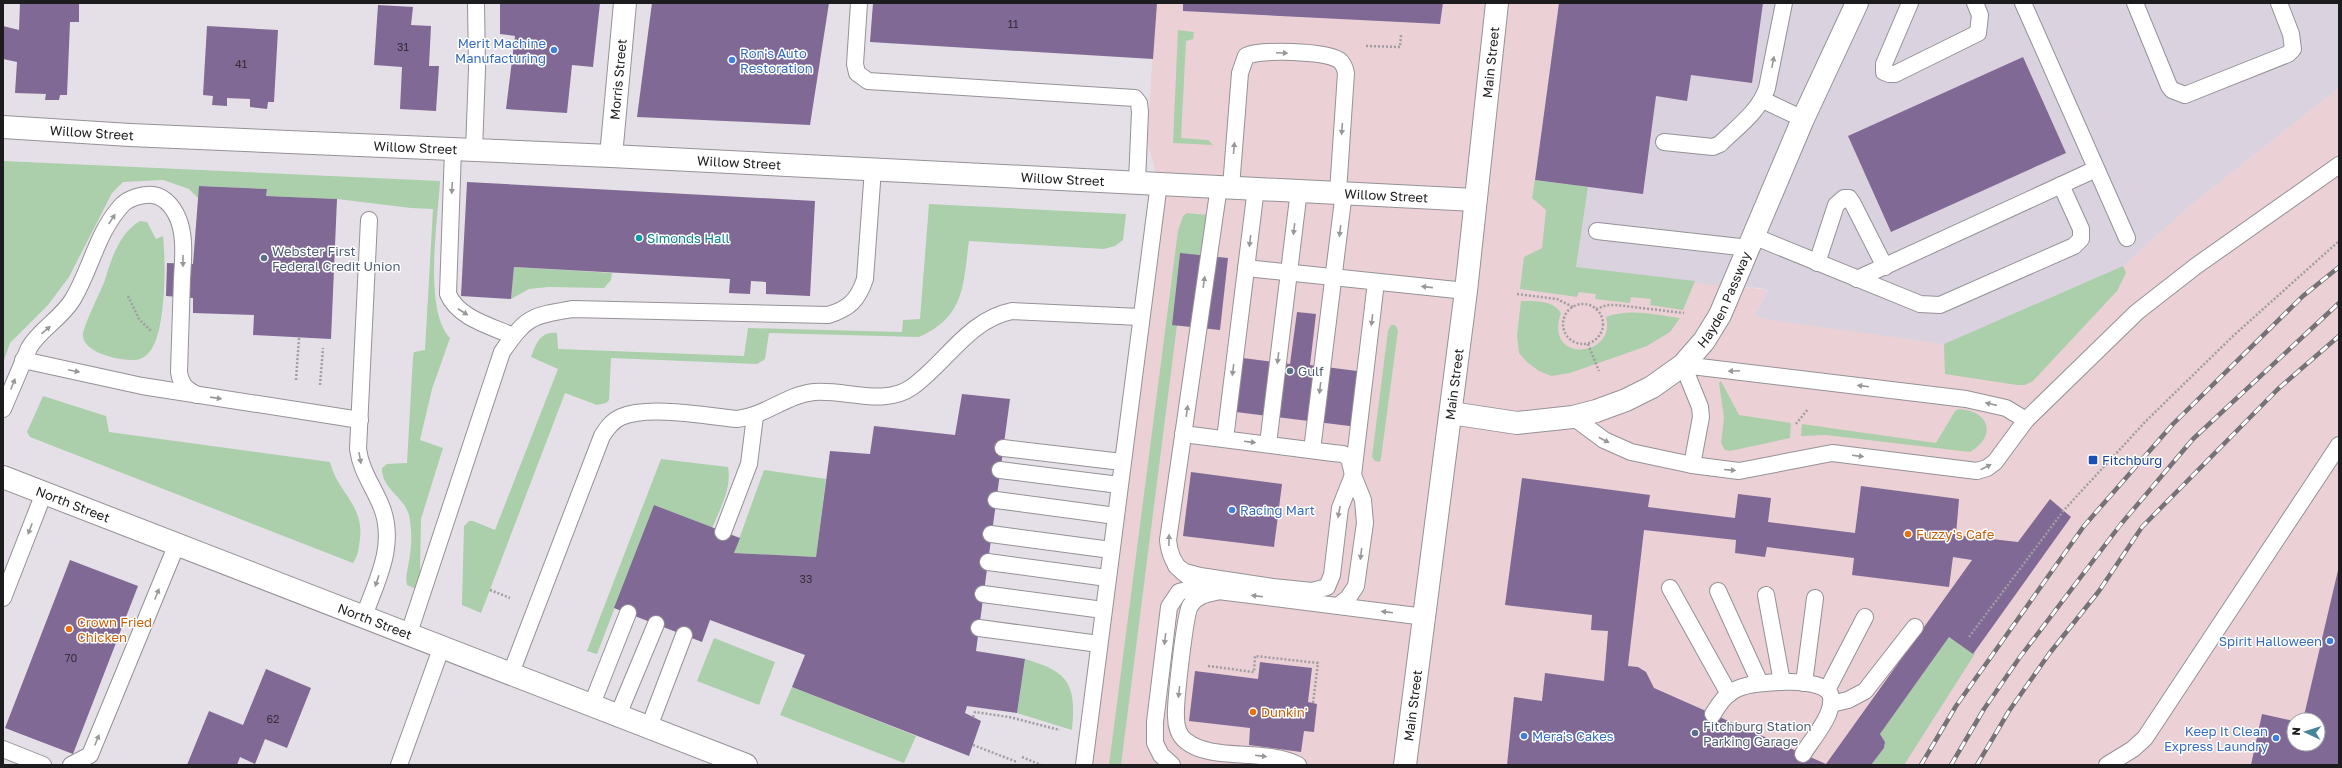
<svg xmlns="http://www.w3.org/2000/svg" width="2342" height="768" font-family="'Golos Text',sans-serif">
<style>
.commercial{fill:#ebd1d5;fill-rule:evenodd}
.built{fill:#dad2df}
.green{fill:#aacfaa}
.building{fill:#806994;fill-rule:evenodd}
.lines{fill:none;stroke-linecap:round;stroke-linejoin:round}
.service-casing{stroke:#959197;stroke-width:18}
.minor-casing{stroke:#959197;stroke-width:24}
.tertiary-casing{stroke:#959197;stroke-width:24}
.primary-casing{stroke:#959197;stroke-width:24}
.path{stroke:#a09da2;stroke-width:2.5;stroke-dasharray:2 2;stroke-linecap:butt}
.service{stroke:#fff;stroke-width:16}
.minor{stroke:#fff;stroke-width:22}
.tertiary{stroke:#fff;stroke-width:22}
.primary{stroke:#fff;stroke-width:22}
.rail-casing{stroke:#757277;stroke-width:4.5}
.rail{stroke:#fff;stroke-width:3;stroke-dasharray:9;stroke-linecap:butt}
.oneway{fill:#999899}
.shop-dot{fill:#3f7fe0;stroke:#fff;stroke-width:1.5}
.culture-dot{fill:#0f9aa8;stroke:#fff;stroke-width:1.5}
.service-dot{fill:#5c6f8a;stroke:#fff;stroke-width:1.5}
.transit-dot{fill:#1a4fb4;stroke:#fff;stroke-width:1.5}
.food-dot{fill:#e8710a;stroke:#fff;stroke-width:1.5}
.labels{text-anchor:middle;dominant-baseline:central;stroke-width:3;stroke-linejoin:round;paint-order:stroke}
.number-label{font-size:11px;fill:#352e3b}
.shop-label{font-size:13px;fill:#366cbe;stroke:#fff;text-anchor:end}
.street-label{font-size:13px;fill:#1c1b1d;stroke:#fff}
.culture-label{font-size:13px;fill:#0d838f;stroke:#fff;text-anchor:start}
.service-label{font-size:13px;fill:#4e5e75;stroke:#fff;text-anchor:start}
.transit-label{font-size:13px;fill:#164399;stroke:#fff;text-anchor:start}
.food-label{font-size:13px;fill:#c56008;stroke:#fff;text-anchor:start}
</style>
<rect width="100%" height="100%" fill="#e5e0e7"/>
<path class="commercial" d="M1156,3H1559L1535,180L1695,281L1768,290L1755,316L1944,344L2123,266L2193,203L2339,88V765H1084L1159,183L1147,142ZM2294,720H2318V744H2294Z"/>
<polygon class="built" points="1559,3 2339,3 2339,88 2193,203 2123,266 1944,344 1770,320 1755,316 1768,290 1760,288 1706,284 1576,267 1588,187 1535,180"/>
<g class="green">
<polygon points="1178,30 1194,32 1193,39 1186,41 1181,138 1208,140 1213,145 1173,143"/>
<path d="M3,161L440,181C438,221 423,309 450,338L432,389L420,440L443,448L421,519L420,573L416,589L407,585C405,576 408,569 409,561C412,545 412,530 409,515C404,497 381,488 382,468L387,464L407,463L413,357L414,352L425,350L433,209L411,208L337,199L266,196L267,189L200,186L198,198L189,189L163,180L123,182L112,193L69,277L48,305L10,343L3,363Z"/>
<polygon points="1535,180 1588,187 1576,267 1695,281 1683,310 1650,305 1651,299 1631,297 1630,303 1595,299 1596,294 1579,292 1577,297 1520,289 1524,257 1542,248 1546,210 1532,198"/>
<path d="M929,204L1126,214L1123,240L1115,246L1104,249L969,241C963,285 965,317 919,337L769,333L765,359L757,364L611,358L609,400L606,403L597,405L565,393L481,613L462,605L464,526L469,521H473L495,530L558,369L531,357C536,344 540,331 557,333L558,349L744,356L748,328L902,332L903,320L920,319Z"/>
<polygon points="1187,213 1207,215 1202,256 1180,254 1172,324 1177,325 1121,765 1109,765 1178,231 1183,216"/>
<path d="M140,221L147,222L156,239L163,236C166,262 166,329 151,350C148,354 145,357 140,359C126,363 84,354 83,336C82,328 101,291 105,280C111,259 120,232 140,221Z"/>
<polygon points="2123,266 2126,273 2117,291 2033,381 2025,385 2017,385 1945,374 1944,344"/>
<polygon points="514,267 612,273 611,280 604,288 548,287 529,289 511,299"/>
<path d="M1521,301C1535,301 1553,300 1561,313C1543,364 1617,358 1606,317C1631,308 1654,315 1680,318L1670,332L1647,346L1570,373L1551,376L1539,371L1528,363L1519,353L1517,335Z"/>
<polygon points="1391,325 1395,325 1398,330 1381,458 1380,462 1375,461 1372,457 1388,331"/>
<polygon points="1721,381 1739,415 1791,423 1790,438 1730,451 1725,450 1721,443 1724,418 1719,383"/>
<path d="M43,396L106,416L109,432L330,462C337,492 364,504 360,539C359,548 358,556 353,563L30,437L27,432Z"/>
<path d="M1959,409C1990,411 1997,436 1970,452L1826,435L1801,436L1802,424L1936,443L1955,411Z"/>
<path d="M661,459L728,467C732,488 720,509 712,528L654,505L597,654L587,651Z"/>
<polygon points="764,470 826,479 816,557 734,553"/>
<polygon points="1949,637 1973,654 1976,652 1904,765 1871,765 1884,748 1885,742 1880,734"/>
<polygon points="714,638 775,662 759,705 697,681"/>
<path d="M1025,659C1070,672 1076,685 1072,730L1017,713Z"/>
<polygon points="792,687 916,736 904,763 780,715"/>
</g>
<g class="building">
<polygon points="20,3 79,3 79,22 70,22 67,95 60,95 59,100 45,100 46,94 15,93 17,62 3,59 3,26 19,30"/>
<polygon points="500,3 600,3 593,67 572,65 567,113 506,109 515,36 500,34"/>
<polygon points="652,3 829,3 810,125 637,117"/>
<polygon points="873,3 1157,3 1153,59 870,42"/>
<polygon points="1183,3 1443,3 1440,24 1183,11"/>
<polygon points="1559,3 1763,3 1752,83 1691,75 1687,101 1656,96 1643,194 1535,180"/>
<polygon points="378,5 413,7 411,25 431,26 429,66 439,66 436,111 400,109 402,67 374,65"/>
<polygon points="207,26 278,30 274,102 268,102 267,109 250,107 250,99 227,98 227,106 212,105 213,96 203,95"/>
<polygon points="2023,57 2066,153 1891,232 1848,136"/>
<polygon points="467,182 815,201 810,296 766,294 766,282 751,281 750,294 729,293 730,279 514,267 511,299 461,296"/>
<polygon points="199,186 267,189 266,196 337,199 331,339 253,335 254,315 193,313 193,298 166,296 167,263 193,264"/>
<polygon points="1180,253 1228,258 1220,330 1172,325"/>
<polygon points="1297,312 1316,314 1310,365 1373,373 1366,428 1220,410 1227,356 1290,364"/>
<polygon points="962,394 1010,399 976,651 1025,659 1017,713 967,706 965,713 981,721 969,756 792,687 805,655 710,620 702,642 614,608 654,505 740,538 734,553 816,557 830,451 870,454 874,426 955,435"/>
<polygon points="1191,472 1282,484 1274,547 1183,536"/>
<path d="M1522,478L1650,495L1648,507L1735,518L1738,494L1771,498L1768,522L1855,533L1861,486L1959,499L1956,535L2018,542L2050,499L2071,517L1973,654L1949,637L1880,734L1885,742L1884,748L1871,765H1507L1514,697L1542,701L1545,673L1604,681L1608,631L1591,630L1592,615L1505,605ZM1644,530L1736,540L1735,553L1765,557L1767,547L1854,558L1852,575L1949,587L1953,557L1972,560L1826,764L1654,688L1646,672L1638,667L1628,666Z"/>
<polygon points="70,560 138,586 73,754 5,728"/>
<polygon points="2339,566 2339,765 2251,765 2262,714 2294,721 2294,744 2318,744 2318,720 2303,720"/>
<polygon points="1260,662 1312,668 1308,702 1317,704 1314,732 1304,731 1301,752 1249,745 1250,728 1189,721 1195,671 1258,679"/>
<polygon points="266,669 311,688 287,748 265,739 255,764 240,757 237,765 187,765 209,711 243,725"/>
</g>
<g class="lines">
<defs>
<g id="service">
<polyline points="859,3 855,64 857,73 868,81 1135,98 1139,103 1140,112 1137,182"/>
<polyline points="1910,3 1884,64 1884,72 1889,74 1895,74 1978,33 1980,15 1975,3"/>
<polyline points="2023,3 2127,238"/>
<polyline points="2135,3 2169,86 2172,90 2185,95 2288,54 2293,49 2291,34 2279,3"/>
<polyline points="1763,100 1803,119"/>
<path d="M1664,142L1713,147L1720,144C1737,127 1759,112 1767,88L1784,3"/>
<path d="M453,149L448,294C458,318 491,326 513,336"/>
<polyline points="474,151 477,69 476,3"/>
<path d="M1219,186L1168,540C1171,574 1193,580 1222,591"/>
<path d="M1231,187L1240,73L1246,56C1260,49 1324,51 1339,60C1343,63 1345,68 1346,73L1338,192"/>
<polyline points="1597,231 1749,248"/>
<polyline points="1753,236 1920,304 1940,305 2074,246 2081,239 2081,229 2061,185"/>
<polyline points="1817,263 1836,205 1844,198 1849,198 1853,204 1885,267"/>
<polyline points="1246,268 1466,291"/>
<polyline points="1857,279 2096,169"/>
<polyline points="23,360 142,386 360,420"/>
<path d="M3,409L29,348C40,329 61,319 73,299C91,269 97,232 122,205C129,198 142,194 153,195C167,197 176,211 180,224C185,241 183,261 182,278C181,310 180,341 179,372C181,385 186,389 197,395"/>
<polyline points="1573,417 1604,440 1631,452 1692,465 1739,471 1832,453 1977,471 1987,468 1995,462 2026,420 2137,312 2196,266 2339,165"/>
<polyline points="1183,434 1333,453 1343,454 1349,458 1353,475 1363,500 1365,523 1356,586 1348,598 1338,606"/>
<polyline points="1225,439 1256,188"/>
<polyline points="1268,444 1299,190"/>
<polyline points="1003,448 1122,462"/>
<polyline points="1312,450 1344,192"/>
<polyline points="1692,465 1701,417 1700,407 1683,365 1966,399 2006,408 2026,420"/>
<polyline points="1000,470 1119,485"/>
<polyline points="996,500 1116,516"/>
<polyline points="723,532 749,464 755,416"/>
<polyline points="991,534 1111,550"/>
<polyline points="988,562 1107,578"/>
<polyline points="1176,566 1185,572 1200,576 1273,587 1312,591 1327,587 1332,575 1340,508 1353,475 1376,282"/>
<polyline points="1670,588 1729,694"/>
<polyline points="1718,591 1760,683"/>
<path d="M1216,592C1206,594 1196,596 1190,606C1185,615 1175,703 1176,717C1176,726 1179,736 1186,741C1211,762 1268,748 1298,765"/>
<polyline points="983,594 1103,610"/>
<polyline points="1766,595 1782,682"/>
<polyline points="3,598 44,493"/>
<path d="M364,616C377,580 396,546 382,508C374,487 361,472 358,449L369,220"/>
<polyline points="979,628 1099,644"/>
<path d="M409,633L502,352C527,316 531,316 573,309L828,315C849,309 858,300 865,279L873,169"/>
<path d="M511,673L602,436C607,428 612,421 621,417C648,405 707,416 737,419C765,416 786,395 814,392C845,389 884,407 912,387C947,362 968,320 1012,311L1140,317"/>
<polyline points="1804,683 1815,598"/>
<polyline points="1827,690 1865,617"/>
<polyline points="592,704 628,613"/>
<polyline points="1831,704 1848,700 1865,691 1915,627"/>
<path d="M1713,714C1721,701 1727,692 1742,687C1756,682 1828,675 1831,697C1834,715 1812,739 1803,754"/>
<polyline points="618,715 656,624"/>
<polyline points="649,727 684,635"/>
<polyline points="3,749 43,765"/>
<polyline points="71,765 90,755 177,544"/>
<polyline points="399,765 442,646"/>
<polyline points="1084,765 1159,183"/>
<polyline points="1172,765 1161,755 1155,743 1155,722 1169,607 1179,592 1194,588 1425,617"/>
<polyline points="2107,765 2133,749 2145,738 2339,445"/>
</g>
<g id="minor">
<path id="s1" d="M3,127L130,135L611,156L1475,200"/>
<path id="s2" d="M611,156L625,3"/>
<path id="s3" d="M1451,413L1517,423L1573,417L1596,411L1626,400L1652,387L1683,365L1704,341L1720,315L1803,119L1857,3"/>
</g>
<g id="tertiary">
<path id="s4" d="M3,477L746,765"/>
</g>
<g id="primary">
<path id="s5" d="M1405,765L1466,291L1497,3"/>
</g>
</defs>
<use href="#service" class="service-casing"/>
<use href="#minor" class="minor-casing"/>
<use href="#tertiary" class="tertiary-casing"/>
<use href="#primary" class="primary-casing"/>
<g class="path">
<polyline points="1366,46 1400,47 1401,35"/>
<polyline points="1517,294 1557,299 1573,307"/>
<polyline points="128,296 139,319 151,331"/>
<circle cx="1583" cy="324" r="20"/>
<polyline points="1596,309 1607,305 1616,305 1684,313"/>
<polyline points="1588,344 1599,371"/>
<polyline points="296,380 299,338"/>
<polyline points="320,385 323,348"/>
<polyline points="1796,424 1808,409"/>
<polyline points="490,590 510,598"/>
<polyline points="1969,637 2064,510 2146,421 2233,336 2339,241"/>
<polyline points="1208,666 1254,672 1255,656 1318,663 1313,703"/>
<polyline points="973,717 975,712 1009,717 1060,730"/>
<polyline points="973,745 1017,762"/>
<polyline points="1022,757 1041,765"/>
</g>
<use href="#service" class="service"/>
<use href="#minor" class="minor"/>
<use href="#tertiary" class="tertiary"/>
<use href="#primary" class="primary"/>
<defs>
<g id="rail">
<polyline points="1921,765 1956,706 2084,526 2173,424 2303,296 2339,267"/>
<polyline points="1951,765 1984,709 2020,657 2121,524 2193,439 2339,303"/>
<polyline points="1977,765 2009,711 2049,654 2099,591 2142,527 2278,389 2339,336"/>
</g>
</defs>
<use href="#rail" class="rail-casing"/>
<use href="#rail" class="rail"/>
</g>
<defs><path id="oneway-solid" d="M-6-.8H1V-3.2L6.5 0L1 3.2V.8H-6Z"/></defs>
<g class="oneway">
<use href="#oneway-solid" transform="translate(1282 53) rotate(3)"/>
<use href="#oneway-solid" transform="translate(1773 62) rotate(-79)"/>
<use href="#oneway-solid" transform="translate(1342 129) rotate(94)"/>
<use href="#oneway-solid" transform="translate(1234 148) rotate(-85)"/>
<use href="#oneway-solid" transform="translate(452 188) rotate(93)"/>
<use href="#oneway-solid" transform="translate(112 219) rotate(-57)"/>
<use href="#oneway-solid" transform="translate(1294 229) rotate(97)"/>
<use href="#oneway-solid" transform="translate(1340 231) rotate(97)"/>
<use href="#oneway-solid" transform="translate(1250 241) rotate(97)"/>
<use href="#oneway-solid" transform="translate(183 261) rotate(90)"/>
<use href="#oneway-solid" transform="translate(1204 282) rotate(-82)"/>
<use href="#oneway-solid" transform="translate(1427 287) rotate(-174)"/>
<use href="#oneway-solid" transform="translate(463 312) rotate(33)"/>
<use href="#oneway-solid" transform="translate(1372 320) rotate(97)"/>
<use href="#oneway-solid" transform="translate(46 330) rotate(-41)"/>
<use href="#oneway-solid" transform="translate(1278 358) rotate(97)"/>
<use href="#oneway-solid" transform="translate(1233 370) rotate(97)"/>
<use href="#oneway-solid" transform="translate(74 371) rotate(12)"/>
<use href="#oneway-solid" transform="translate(1734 371) rotate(178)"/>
<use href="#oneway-solid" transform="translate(13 384) rotate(-68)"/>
<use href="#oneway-solid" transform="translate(1863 386) rotate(-173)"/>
<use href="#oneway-solid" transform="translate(1320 388) rotate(97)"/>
<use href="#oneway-solid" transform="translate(216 398) rotate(8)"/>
<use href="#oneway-solid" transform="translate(1991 404) rotate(-167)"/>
<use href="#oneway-solid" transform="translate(1187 411) rotate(-82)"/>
<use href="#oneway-solid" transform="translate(1604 440) rotate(28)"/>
<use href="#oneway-solid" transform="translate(1250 442) rotate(7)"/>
<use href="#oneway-solid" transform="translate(1858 456) rotate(7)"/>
<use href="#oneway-solid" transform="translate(360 458) rotate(80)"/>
<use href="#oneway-solid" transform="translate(1986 467) rotate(-27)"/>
<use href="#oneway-solid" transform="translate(1730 470) rotate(5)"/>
<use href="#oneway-solid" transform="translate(1339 512) rotate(101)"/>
<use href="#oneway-solid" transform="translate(30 529) rotate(111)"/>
<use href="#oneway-solid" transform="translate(1169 540) rotate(-89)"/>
<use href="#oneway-solid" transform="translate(1361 554) rotate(97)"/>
<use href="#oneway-solid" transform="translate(377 581) rotate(109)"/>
<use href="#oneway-solid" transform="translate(157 594) rotate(-68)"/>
<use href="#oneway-solid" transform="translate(1257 596) rotate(-173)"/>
<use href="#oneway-solid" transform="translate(1387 612) rotate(-173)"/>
<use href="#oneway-solid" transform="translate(1165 639) rotate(97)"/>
<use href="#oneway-solid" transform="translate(1179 692) rotate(97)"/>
<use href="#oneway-solid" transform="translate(97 740) rotate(-68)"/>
<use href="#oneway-solid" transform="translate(1261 756) rotate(7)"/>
</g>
<g class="shop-dot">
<circle cx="554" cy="50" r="4"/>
<circle cx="732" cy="60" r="4"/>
<circle cx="1232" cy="510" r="4"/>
<circle cx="2330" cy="641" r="4"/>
<circle cx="1524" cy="736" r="4"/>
<circle cx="2276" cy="738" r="4"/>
</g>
<circle class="culture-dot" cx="639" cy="238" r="4"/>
<g class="service-dot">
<circle cx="264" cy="258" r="4"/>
<circle cx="1290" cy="371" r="4"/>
<circle cx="1695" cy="733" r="4"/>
</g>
<rect class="transit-dot" x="2088" y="455" width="10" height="10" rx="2"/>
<g class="food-dot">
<circle cx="1908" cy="534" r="4"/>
<circle cx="69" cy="629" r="4"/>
<circle cx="1253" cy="712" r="4"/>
</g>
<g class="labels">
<g class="number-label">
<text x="1013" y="23">11</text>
<text x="403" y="46">31</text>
<text x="241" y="63">41</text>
<text x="806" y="578">33</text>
<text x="71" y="657">70</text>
<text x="273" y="718">62</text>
</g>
<g class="shop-label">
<text x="546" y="43">Merit Machine<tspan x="546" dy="15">Manufacturing</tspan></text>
<text x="740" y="53" text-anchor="start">Ron's Auto<tspan x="740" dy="15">Restoration</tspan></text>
<text x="1240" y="510" text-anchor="start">Racing Mart</text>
<text x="2322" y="641">Spirit Halloween</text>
<text x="2268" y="731">Keep It Clean<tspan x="2268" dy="15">Express Laundry</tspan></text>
<text x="1532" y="736" text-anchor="start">Mera's Cakes</text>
</g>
<g class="street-label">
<text stroke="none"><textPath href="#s5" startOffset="708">Main Street</textPath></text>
<text stroke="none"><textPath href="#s2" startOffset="77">Morris Street</textPath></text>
<text stroke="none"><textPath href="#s1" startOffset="89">Willow Street</textPath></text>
<text stroke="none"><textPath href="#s1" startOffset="413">Willow Street</textPath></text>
<text stroke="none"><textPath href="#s1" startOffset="737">Willow Street</textPath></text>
<text stroke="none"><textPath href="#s1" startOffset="1061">Willow Street</textPath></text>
<text stroke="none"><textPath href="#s1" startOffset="1385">Willow Street</textPath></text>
<text stroke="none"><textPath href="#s3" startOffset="324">Hayden Passway</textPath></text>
<text stroke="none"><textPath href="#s5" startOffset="384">Main Street</textPath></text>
<text stroke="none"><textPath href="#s4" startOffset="75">North Street</textPath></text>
<text stroke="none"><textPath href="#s4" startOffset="399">North Street</textPath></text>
<text stroke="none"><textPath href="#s5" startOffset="60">Main Street</textPath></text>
</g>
<g class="culture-label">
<text x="647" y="238">Simonds Hall</text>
</g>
<g class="service-label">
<text x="272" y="251">Webster First<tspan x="272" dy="15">Federal Credit Union</tspan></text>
<text x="1298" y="371">Gulf</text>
<text x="1703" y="726">Fitchburg Station<tspan x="1703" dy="15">Parking Garage</tspan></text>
</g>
<g class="transit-label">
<text x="2102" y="460">Fitchburg</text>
</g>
<g class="food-label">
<text x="1916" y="534">Fuzzy's Cafe</text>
<text x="77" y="622">Crown Fried<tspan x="77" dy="15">Chicken</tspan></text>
<text x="1261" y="712">Dunkin'</text>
</g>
</g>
<rect width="2342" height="768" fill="none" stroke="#1c1b1d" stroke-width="8"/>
<g transform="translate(2306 732) rotate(274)"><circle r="19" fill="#ffffff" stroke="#a4a4a5"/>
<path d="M0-3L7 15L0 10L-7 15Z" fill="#458499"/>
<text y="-6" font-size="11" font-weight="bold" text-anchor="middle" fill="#1c1b1d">N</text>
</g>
</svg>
